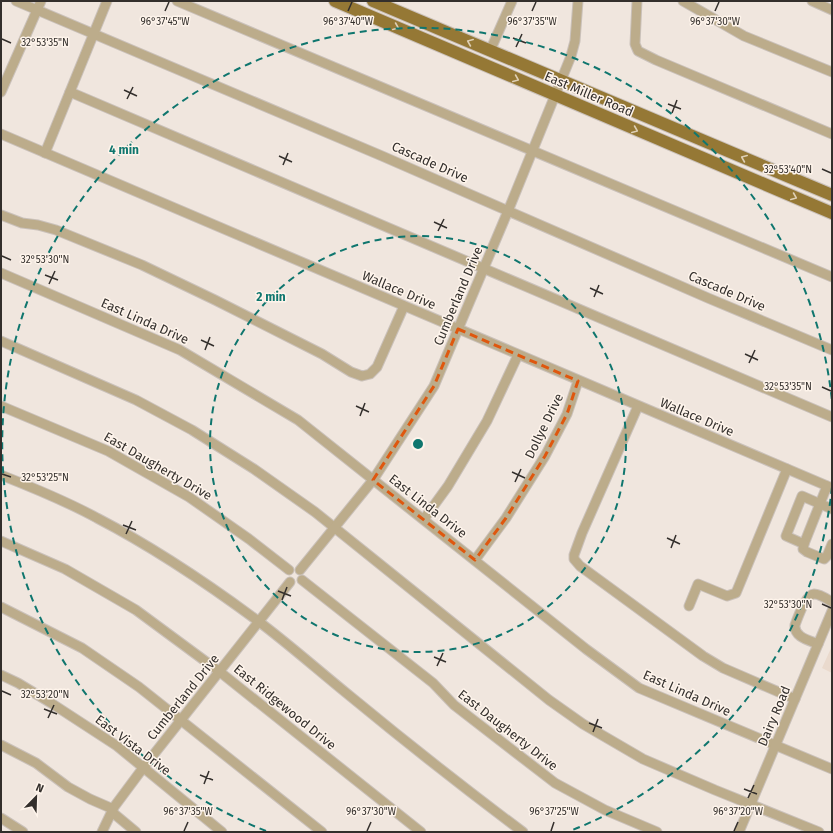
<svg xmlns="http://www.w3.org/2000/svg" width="833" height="833" font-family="'Fira Sans',sans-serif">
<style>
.built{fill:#eadacd}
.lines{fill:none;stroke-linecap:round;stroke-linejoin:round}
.minor-casing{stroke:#cac1ba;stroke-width:11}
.major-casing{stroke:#cac1ba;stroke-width:14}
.minor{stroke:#bcac8b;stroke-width:9}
.major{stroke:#957835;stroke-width:12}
.oneway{stroke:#decfb4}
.marked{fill:none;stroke:#df570e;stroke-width:3;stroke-dasharray:8 5;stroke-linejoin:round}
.ticks{fill:none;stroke:#332f2c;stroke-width:1.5}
.ring{fill:none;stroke:#0f766e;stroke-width:2;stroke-dasharray:7 5}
.labels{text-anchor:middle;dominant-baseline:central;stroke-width:3;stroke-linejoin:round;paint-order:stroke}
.street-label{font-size:13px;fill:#332f2c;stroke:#fef4eb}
.ticks-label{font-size:10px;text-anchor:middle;fill:#332f2c;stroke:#fef4eb;stroke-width:3;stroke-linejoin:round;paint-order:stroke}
.centre{fill:#0f766e;stroke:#fef4eb;stroke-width:2}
.ring-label{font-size:12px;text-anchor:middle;font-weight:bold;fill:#0f766e;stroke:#fef4eb;stroke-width:3;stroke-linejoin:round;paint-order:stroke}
</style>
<rect width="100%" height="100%" fill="#f0e6de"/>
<polygon class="built" points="832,646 832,673 822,668"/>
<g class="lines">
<defs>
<g id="minor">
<polyline points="16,1 382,156 708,298 832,350"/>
<polyline points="177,1 832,277"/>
<polyline points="637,1 635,44 638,51 656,60 832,134"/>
<polyline points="683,1 744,36 832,72"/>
<polyline points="812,1 832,10"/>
<polyline points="490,51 512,1"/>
<polyline points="1,92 41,1"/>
<polyline points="70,92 832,417"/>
<polyline points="1,134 832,488"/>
<polyline points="45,153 107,1"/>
<polyline points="1,215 22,223 38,225 56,230 142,265 215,300 322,354 351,372 362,376 370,374 377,367 404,306"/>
<polyline points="1,273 180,350 298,420 586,649 639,688 832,769"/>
<polyline points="1,341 136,400 192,430 254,469 315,512 549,700 583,724 643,759 715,790 819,832"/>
<polyline points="1,406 108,451 189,497 249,539 289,570"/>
<polyline points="638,406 582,533 574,555 574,559 580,566 703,656 723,668 795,699"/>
<path d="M1,475C34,488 66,501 97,518C153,547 208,584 258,621C290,645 319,671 350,696C407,743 464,788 523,832"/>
<polyline points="827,486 804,544 803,549 807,552 824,559 827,556 832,544"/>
<polyline points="424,519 448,486 487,421 518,355"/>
<polyline points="1,541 65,569 136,610 220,672 421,832"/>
<polyline points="804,544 786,536 802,496 832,509"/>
<polyline points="475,560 506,518 545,456 567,414 578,381"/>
<polyline points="300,570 373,480 434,386 508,211 571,56 575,41 578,1"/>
<polyline points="302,580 433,683 454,705 555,783 605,810 657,832"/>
<polyline points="689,606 698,584 727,596 736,593 787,469"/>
<polyline points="1,607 82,648 139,687 322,832"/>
<path d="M818,644C808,640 794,637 795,625C798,617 806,594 814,594C820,594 827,599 832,602"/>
<polyline points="1,675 18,683 51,703 117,746 222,832"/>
<polyline points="1,745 36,763 68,787 90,799 113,809"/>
<polyline points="112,812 136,832"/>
<polyline points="1,818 23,832"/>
<polyline points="102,832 114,807 143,768 290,582"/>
<polyline points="739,832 832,611"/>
</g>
<g id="major">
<polyline points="335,1 832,213"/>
<polyline points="373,1 832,195"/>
</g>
</defs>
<use href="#minor" class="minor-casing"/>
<use href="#major" class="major-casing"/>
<use href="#minor" class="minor"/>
<use href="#major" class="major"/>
</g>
<defs><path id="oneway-chevron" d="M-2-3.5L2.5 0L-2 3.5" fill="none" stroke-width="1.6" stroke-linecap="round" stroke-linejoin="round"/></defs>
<g class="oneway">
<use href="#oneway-chevron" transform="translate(396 27) rotate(23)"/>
<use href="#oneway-chevron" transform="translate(470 42) rotate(-157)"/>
<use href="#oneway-chevron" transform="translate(516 79) rotate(23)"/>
<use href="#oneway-chevron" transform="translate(635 130) rotate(23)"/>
<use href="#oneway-chevron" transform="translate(744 158) rotate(-157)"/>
<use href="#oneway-chevron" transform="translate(794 197) rotate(23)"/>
</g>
<path class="marked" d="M458,329L578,381L567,414L545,456L506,518L475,560L373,480L434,386Z"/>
<path class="ticks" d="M165,11L169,2M348,11L352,2M532,11L536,2M715,11L719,2M513,38L526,43M2,39L11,43M516,47L522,34M124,90L137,96M127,99L133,87M668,104L681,109M672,113L677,100M279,156L292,162M283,165L288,153M822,169L831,173M434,222L447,228M438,231L444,219M2,256L11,260M45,275L58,280M49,284L55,271M590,288L603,294M594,297L599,285M201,340L214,346M205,350L210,337M745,354L758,360M749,363L755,350M822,387L831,391M356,406L369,412M360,416L365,403M512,472L525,478M2,474L11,477M515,482L521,469M123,525L136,530M126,534L132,521M667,538L680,544M671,548L676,535M278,591L291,596M282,600L287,587M822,604L831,608M434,657L446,662M437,666L443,653M2,691L11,695M44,709L57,714M48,718L54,705M589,723L602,728M593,732L598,719M200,775L213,780M204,784L209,771M744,789L757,794M748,798L754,785M184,831L188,822M367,831L371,822M551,831L554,822M734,831L738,822"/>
<g class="ring">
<circle cx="418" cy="444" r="208"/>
<path d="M832 487A416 416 0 0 1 570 831M266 831A416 416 0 1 1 832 401"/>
</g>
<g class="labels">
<g class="street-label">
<text transform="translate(589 94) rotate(23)">East Miller Road</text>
<text transform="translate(430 162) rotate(24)">Cascade Drive</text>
<text transform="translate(399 290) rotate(23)">Wallace Drive</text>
<text transform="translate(727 291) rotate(23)">Cascade Drive</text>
<text transform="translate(458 296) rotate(-67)">Cumberland Drive</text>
<text transform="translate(145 321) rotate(24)">East Linda Drive</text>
<text transform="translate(697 417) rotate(23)">Wallace Drive</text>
<text transform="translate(544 426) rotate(-64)">Dollye Drive</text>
<text transform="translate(158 466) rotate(30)">East Daugherty Drive</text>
<text transform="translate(428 506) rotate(38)">East Linda Drive</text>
<text transform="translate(687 693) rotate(24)">East Linda Drive</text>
<text transform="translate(183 697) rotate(-51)">Cumberland Drive</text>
<text transform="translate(285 707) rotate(39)">East Ridgewood Drive</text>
<text transform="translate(774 716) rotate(-67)">Dairy Road</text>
<text transform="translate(508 730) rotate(38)">East Daugherty Drive</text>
<text transform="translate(133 745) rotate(37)">East Vista Drive</text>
</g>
</g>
<g class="ticks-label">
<text x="165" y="25">96°37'45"W</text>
<text x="348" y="25">96°37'40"W</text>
<text x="532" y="25">96°37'35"W</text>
<text x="715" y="25">96°37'30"W</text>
<text x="45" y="46">32°53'35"N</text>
<text x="788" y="173">32°53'40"N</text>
<text x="45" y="263">32°53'30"N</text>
<text x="788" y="390">32°53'35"N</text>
<text x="45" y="481">32°53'25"N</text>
<text x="788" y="608">32°53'30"N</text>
<text x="45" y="698">32°53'20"N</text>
<text x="188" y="815">96°37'35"W</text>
<text x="371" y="815">96°37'30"W</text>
<text x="554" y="815">96°37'25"W</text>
<text x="738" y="815">96°37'20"W</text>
</g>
<circle cx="418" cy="444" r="6" class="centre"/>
<g class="ring-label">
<text x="124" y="154">4 min</text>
<text x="271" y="301">2 min</text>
</g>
<rect width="833" height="833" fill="none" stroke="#332f2c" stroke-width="4"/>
<g transform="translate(36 797) rotate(23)" stroke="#fef4eb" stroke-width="3" paint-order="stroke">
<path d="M0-3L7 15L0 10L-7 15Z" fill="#332f2c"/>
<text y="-6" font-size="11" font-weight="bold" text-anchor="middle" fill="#332f2c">N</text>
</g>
</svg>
